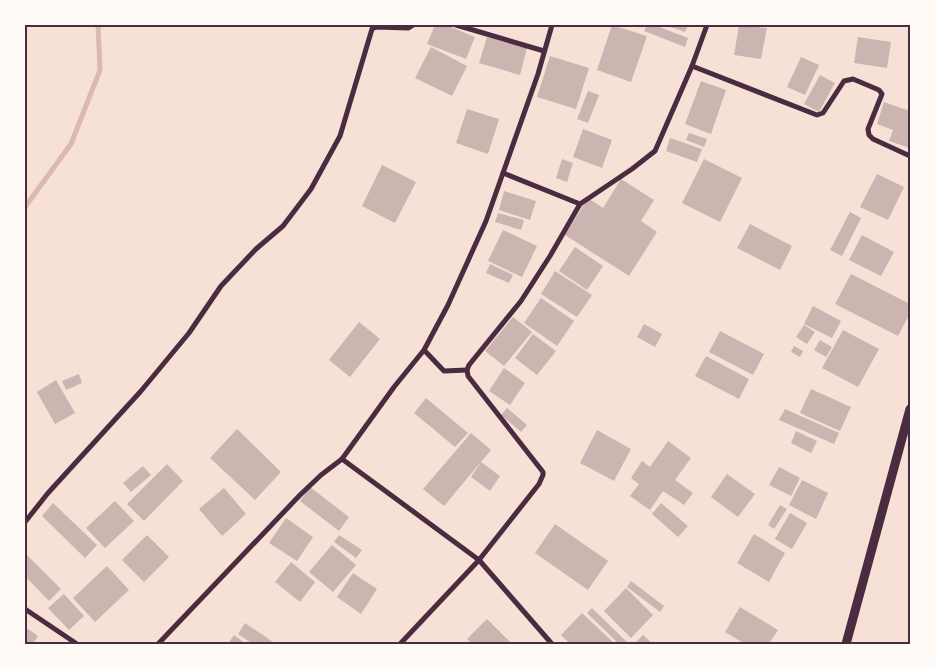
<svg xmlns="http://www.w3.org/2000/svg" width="935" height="669" font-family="'DejaVu Sans',sans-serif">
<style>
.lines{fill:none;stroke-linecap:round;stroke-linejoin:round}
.stream{stroke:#dcb8b0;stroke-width:5}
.building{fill:#ccb4b1}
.minor{stroke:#4a2c40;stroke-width:5}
.tertiary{stroke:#4a2c40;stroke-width:9}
.neatline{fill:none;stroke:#4a2c40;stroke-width:2}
</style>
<rect width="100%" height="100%" fill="#f7e1d7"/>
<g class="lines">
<polyline class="stream" points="25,207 71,144 100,70 98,25"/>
</g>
<g class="building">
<polygon points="435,25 446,25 475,37 466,59 427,44"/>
<polygon points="612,25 647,36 631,82 597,70"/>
<polygon points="647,25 654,25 688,38 685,47 644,31"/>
<polygon points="665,25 688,25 685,32"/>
<polygon points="739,25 767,28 761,59 734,55"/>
<polygon points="487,37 527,48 520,75 479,63"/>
<polygon points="858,37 891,42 887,68 854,63"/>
<polygon points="431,47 467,66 452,96 415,78"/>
<polygon points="550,56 589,68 576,109 537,97"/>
<polygon points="801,57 819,65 805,95 787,87"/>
<polygon points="820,75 835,83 819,112 804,104"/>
<polygon points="701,81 726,90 711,134 685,124"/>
<polygon points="588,91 599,95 588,123 577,119"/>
<polygon points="884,102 910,111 910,148 889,141 893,130 877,124"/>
<polygon points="467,109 499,119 488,154 456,143"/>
<polygon points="583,129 612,140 602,168 573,157"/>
<polygon points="689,133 707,139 704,147 686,140"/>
<polygon points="670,138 702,149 697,162 666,151"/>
<polygon points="562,159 573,163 567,182 556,178"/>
<polygon points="704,159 742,178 720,222 682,203"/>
<polygon points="382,165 416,182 395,223 362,206"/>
<polygon points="877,174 904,187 888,220 860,207"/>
<polygon points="621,179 654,200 641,221 657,232 629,276 565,235 588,198 603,208"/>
<polygon points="504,191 536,201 530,220 499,210"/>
<polygon points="850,212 861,218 842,256 830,250"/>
<polygon points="498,213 524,220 521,230 495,222"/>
<polygon points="750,224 792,246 780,270 737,248"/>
<polygon points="503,230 537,246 522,277 488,261"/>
<polygon points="862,235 894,252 881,276 849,260"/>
<polygon points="575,247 603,266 587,290 559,271"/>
<polygon points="490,264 513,275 509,283 486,273"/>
<polygon points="555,271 592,295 577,317 541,294"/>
<polygon points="851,274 910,304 910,313 898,336 835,304"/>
<polygon points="541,298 574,321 557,346 524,323"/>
<polygon points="813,306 841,321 832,338 804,324"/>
<polygon points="513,317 532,332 504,366 485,351"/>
<polygon points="359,322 380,339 350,377 329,360"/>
<polygon points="644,324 662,334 655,347 637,337"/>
<polygon points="804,325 815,332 807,344 796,337"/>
<polygon points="843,330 879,349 858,387 822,368"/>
<polygon points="720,331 764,354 753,375 709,352"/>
<polygon points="533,334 556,351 537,375 515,358"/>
<polygon points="820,340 832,347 826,357 814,350"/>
<polygon points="794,346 803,351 800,357 791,352"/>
<polygon points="706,356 749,379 739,399 695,376"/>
<polygon points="504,368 525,383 510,405 489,391"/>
<polygon points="79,374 82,383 66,390 62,381"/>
<polygon points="56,380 75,413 55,424 37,392"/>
<polygon points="811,389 851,407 840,431 800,413"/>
<polygon points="426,398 468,433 455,447 414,413"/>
<polygon points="507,408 527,425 521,432 501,415"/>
<polygon points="785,409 839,433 834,444 779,420"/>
<polygon points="237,429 281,472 255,500 210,458"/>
<polygon points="597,430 631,449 614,481 580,463"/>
<polygon points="796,431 817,441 811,453 791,443"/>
<polygon points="471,433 491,450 444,506 423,489"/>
<polygon points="668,441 691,458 675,480 693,493 684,505 663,491 650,510 630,496 639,484 631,478 642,461 650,467"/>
<polygon points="481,462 500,476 490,491 471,477"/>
<polygon points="167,464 183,481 144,521 127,504"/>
<polygon points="143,466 151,475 131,492 123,483"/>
<polygon points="779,467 800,478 791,496 769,485"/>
<polygon points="727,474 755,494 738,517 711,497"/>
<polygon points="802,480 828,493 816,519 789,505"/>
<polygon points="310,487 349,517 339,531 300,501"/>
<polygon points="224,488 246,514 222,536 199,509"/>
<polygon points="115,501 134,521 105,548 86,528"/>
<polygon points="53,503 97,545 85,558 42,516"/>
<polygon points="661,503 688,526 678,537 652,514"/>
<polygon points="780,505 787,509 774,529 768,525"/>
<polygon points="790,513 807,523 792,549 775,539"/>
<polygon points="286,518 313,537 297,561 269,543"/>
<polygon points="555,524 608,561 588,590 535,553"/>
<polygon points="754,534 785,553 769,582 737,563"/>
<polygon points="147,535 169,557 144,582 122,560"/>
<polygon points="339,535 362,550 356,558 334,542"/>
<polygon points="332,545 356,565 333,592 309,572"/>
<polygon points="25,553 61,589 49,601 25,576"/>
<polygon points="291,562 315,582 300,602 275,582"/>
<polygon points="107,566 129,590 95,622 73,598"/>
<polygon points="353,573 377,589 361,614 337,597"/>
<polygon points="631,581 664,606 660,612 627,587"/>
<polygon points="626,588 653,615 631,638 604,611"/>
<polygon points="64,594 84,616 69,630 48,608"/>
<polygon points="740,607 778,630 769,644 745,644 725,632"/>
<polygon points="592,608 629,644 619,644 587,613"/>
<polygon points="582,613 615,644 570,644 561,635"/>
<polygon points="487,619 512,644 472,644 467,639"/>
<polygon points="245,623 273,642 271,644 253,644 238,634"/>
<polygon points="28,629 38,636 33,644 25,644 25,632"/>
<polygon points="234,635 246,644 228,644"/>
<polygon points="643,635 653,644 634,644"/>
</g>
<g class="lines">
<g class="minor">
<polyline points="456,25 544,51"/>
<polyline points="552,25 538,74 503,173 580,204"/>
<polyline points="692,66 817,115 823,113 844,81 853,79 879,90 882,94 868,129 869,135 873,139 910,156"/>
<polyline points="424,350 444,371 467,370"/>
<polyline points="342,459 479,560 539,484 543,475 543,472 468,376 467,370 469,365 521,301 550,256 580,204 632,169 655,151 692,66 707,25"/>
<polyline points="25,522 48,493 141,391 189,333 221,286 256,249 283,226 311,189 340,136 372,29 376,27 408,28 413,25"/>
<polyline points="25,609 77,644"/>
<polyline points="158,644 300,495 321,475 342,459 394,387 424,350 448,305 486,221 503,173"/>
<polyline points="400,644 479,560 552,644"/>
</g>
<polyline class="tertiary" points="846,644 910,409"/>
</g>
<rect width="935" height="669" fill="none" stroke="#fffaf5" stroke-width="52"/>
<rect x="26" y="26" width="883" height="617" class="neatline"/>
</svg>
